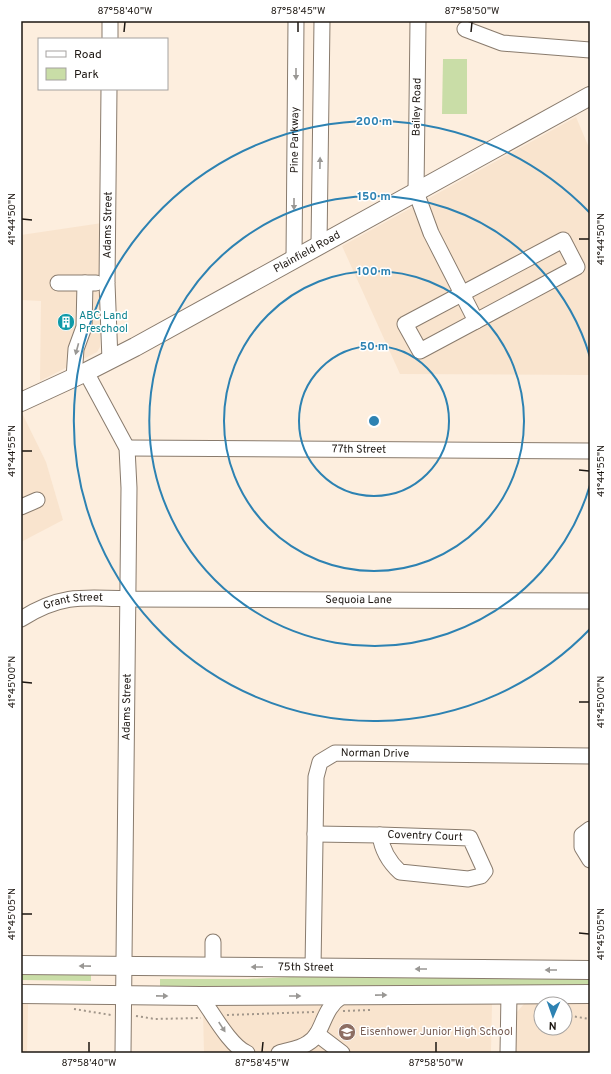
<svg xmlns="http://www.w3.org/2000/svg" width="611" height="1074" font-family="Overpass,sans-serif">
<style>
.built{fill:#f9e4ce;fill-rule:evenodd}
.green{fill:#c9dda7}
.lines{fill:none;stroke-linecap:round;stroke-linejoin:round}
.minor-casing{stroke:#897b6d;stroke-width:17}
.major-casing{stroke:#897b6d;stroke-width:20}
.path{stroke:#a1968a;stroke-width:2;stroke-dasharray:2 3;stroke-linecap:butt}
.minor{stroke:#fff;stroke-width:15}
.major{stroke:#fff;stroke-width:18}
.oneway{fill:#999794}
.ticks{fill:none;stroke:#1d1712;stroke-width:1.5}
.ring{fill:none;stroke:#2d82b2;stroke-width:2}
.labels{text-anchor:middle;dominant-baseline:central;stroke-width:3;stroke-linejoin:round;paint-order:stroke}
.street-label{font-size:11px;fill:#1d1712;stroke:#fff}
.culture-label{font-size:11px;fill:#0d838f;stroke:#fff;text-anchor:start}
.education-label{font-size:11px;fill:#785e54;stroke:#fff;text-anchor:start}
.centre{fill:#2d82b2;stroke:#fff;stroke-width:2}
.ring-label{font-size:12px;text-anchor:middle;font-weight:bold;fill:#2d82b2;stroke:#fff;stroke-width:3;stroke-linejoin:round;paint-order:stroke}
.neatline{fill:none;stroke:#1d1712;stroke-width:1.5}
.ticks-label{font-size:10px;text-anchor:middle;fill:#1d1712}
</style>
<rect width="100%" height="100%" fill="#fdeede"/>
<g class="built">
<polygon points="576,117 590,150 590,375 400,374 342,246"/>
<polygon points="102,223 100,347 97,352 40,381 41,301 21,300 21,235"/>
<polygon points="23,415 46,462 63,520 21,542 21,416"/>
<path d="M539,1001H590V1053H514L515,1020L517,1012L524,1004ZM541,1004H565V1028H541Z"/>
<polygon points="21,1004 28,1004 27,1053 21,1053"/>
<polygon points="492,1004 491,1053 204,1053 203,1011 220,1006"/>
</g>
<g class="green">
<polygon points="443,59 467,59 467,114 442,114"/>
<polygon points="21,972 91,974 91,981 21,980"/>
<polygon points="331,975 590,977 590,988 160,986 160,979 247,979"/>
</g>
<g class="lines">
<defs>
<g id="minor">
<polyline points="418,21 416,192 431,233 476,321"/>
<polyline points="465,29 502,43 590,50"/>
<polyline points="110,39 110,21"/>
<polyline points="109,89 107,283 110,360"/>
<polygon points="563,240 577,267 420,351 405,324"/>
<polyline points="319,244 322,21"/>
<path id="s1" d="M294,259L296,21"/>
<polyline points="58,283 96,283"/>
<polyline points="86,372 127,448 129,488 123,1053"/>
<polyline points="74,378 76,349 84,327 85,283"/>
<path id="s2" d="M127,448L590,451"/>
<polyline points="21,507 37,500"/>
<path id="s3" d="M21,619C60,594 83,597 128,599L590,601"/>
<polyline points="590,829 582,835 582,847 590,860"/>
<polyline points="315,834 380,835"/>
<path d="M380,835L470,838L485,871L481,876L468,879L400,872C389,862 382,850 380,835Z"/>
<polyline points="213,942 213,967"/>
<path id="s4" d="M313,968L316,777L320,762L335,753L590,756"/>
<path d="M200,996C212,1012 230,1046 247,1053"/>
<polyline points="317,1034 342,1053"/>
<path d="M279,1053C288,1050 300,1049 308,1043C324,1034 321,1010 342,996"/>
<polyline points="508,1053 509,994"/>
</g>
<g id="major">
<path id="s5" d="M21,402L86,372L135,347L590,96"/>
<path id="s6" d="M21,965L590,970"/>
<polyline points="21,994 200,996 590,994"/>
</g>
</defs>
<use href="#minor" class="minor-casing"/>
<use href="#major" class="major-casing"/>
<g class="path">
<polyline points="74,1009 111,1015"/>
<polyline points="343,1011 370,1010"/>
<polyline points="227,1015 314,1012"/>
<polyline points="565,1015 590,1019"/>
<polyline points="136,1016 155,1019 201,1018"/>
</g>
<use href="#minor" class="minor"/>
<use href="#major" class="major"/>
</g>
<defs><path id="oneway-solid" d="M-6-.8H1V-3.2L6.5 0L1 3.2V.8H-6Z"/></defs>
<g class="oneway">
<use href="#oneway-solid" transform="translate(296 74) rotate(90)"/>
<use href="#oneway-solid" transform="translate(320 163) rotate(-89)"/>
<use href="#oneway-solid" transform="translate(294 204) rotate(90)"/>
<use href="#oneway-solid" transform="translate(77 349) rotate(105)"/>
<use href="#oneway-solid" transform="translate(85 966) rotate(-179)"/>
<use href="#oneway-solid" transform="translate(257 967) rotate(-180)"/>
<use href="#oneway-solid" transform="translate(421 969) rotate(-180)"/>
<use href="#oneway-solid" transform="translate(551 970) rotate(-180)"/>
<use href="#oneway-solid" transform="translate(381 995) rotate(-1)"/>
<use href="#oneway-solid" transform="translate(162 996) rotate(1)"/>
<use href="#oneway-solid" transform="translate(295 996)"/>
<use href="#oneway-solid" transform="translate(222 1027) rotate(57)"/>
</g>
<path class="ticks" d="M124,32L125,22M298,32V22M471,32L472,22M22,219L32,220M579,239H589M22,451H32M579,470L589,471M22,682L32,683M579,702H589M22,914H32M579,933L589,934M89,1052V1042M262,1052L263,1042M436,1052V1042"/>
<g class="ring">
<circle cx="374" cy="421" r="75"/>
<circle cx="374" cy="421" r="150"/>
<path d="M590 485A225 225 0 1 1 590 357"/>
<path d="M590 629A300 300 0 1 1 590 213"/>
</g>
<defs>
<symbol id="building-disc" viewBox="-11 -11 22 22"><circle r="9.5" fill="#0f9aa8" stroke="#fff"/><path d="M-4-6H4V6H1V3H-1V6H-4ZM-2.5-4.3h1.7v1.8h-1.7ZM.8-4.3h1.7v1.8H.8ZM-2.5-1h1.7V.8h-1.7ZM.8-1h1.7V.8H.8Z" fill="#fff"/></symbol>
<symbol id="school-disc" viewBox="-11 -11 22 22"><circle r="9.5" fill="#8d6e63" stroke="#fff"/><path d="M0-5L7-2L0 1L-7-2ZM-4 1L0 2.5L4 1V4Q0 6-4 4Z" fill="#fff"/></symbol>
</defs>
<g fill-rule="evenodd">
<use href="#building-disc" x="56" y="312" width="20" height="20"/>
<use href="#school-disc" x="337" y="1022" width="20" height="20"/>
</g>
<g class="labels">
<g class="street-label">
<text transform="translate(417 107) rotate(-89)">Bailey Road</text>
<text stroke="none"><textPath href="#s1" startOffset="119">Pine Parkway</textPath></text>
<text transform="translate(108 225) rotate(-89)">Adams Street</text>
<text stroke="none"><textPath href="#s5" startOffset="323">Plainfield Road</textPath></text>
<text stroke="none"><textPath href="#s2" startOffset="232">77th Street</textPath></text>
<text stroke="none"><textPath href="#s3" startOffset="342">Sequoia Lane</textPath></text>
<text stroke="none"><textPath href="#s3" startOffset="56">Grant Street</textPath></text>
<text transform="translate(127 707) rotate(-89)">Adams Street</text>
<text stroke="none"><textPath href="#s4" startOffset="264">Norman Drive</textPath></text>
<text transform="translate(425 836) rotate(2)">Coventry Court</text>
<text stroke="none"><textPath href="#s6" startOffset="285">75th Street</textPath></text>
</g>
<g class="culture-label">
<text x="79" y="316">ABC Land<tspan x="79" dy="13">Preschool</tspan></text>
</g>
<g class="education-label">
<text x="360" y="1032">Eisenhower Junior High School</text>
</g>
</g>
<circle cx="374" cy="421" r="6" class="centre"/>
<g class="ring-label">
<text x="374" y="125">200 m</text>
<text x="374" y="200">150 m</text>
<text x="374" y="275">100 m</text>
<text x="374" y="350">50 m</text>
</g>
<rect width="611" height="1074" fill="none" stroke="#ffffff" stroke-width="44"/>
<rect x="38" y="38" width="130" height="52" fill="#ffffff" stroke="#a5a2a0"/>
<rect x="46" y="51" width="20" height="6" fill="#ffffff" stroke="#a5a2a0"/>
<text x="74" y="58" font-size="12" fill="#1d1712">Road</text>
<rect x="46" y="68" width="20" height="12" fill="#c9dda7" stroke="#a5a2a0"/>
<text x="74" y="78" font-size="12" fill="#1d1712">Park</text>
<g transform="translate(553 1016) rotate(182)"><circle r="19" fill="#ffffff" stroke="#a5a2a0"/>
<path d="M0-3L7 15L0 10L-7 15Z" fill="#2d82b2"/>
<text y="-6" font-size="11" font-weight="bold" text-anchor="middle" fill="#1d1712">N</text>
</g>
<rect x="22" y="22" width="567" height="1030" class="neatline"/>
<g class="ticks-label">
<text x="125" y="14">87°58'40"W</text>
<text x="298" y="14">87°58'45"W</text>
<text x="472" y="14">87°58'50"W</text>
<text transform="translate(11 219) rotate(-90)" y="4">41°44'50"N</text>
<text transform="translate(600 239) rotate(-90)" y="4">41°44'50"N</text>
<text transform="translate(11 451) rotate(-90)" y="4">41°44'55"N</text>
<text transform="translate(600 471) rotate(-90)" y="4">41°44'55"N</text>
<text transform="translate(11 682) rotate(-90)" y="4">41°45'00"N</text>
<text transform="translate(600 702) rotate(-90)" y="4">41°45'00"N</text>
<text transform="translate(11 914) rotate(-90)" y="4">41°45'05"N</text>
<text transform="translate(600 934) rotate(-90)" y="4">41°45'05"N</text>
<text x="89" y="1066">87°58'40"W</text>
<text x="262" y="1066">87°58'45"W</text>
<text x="436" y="1066">87°58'50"W</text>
</g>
</svg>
